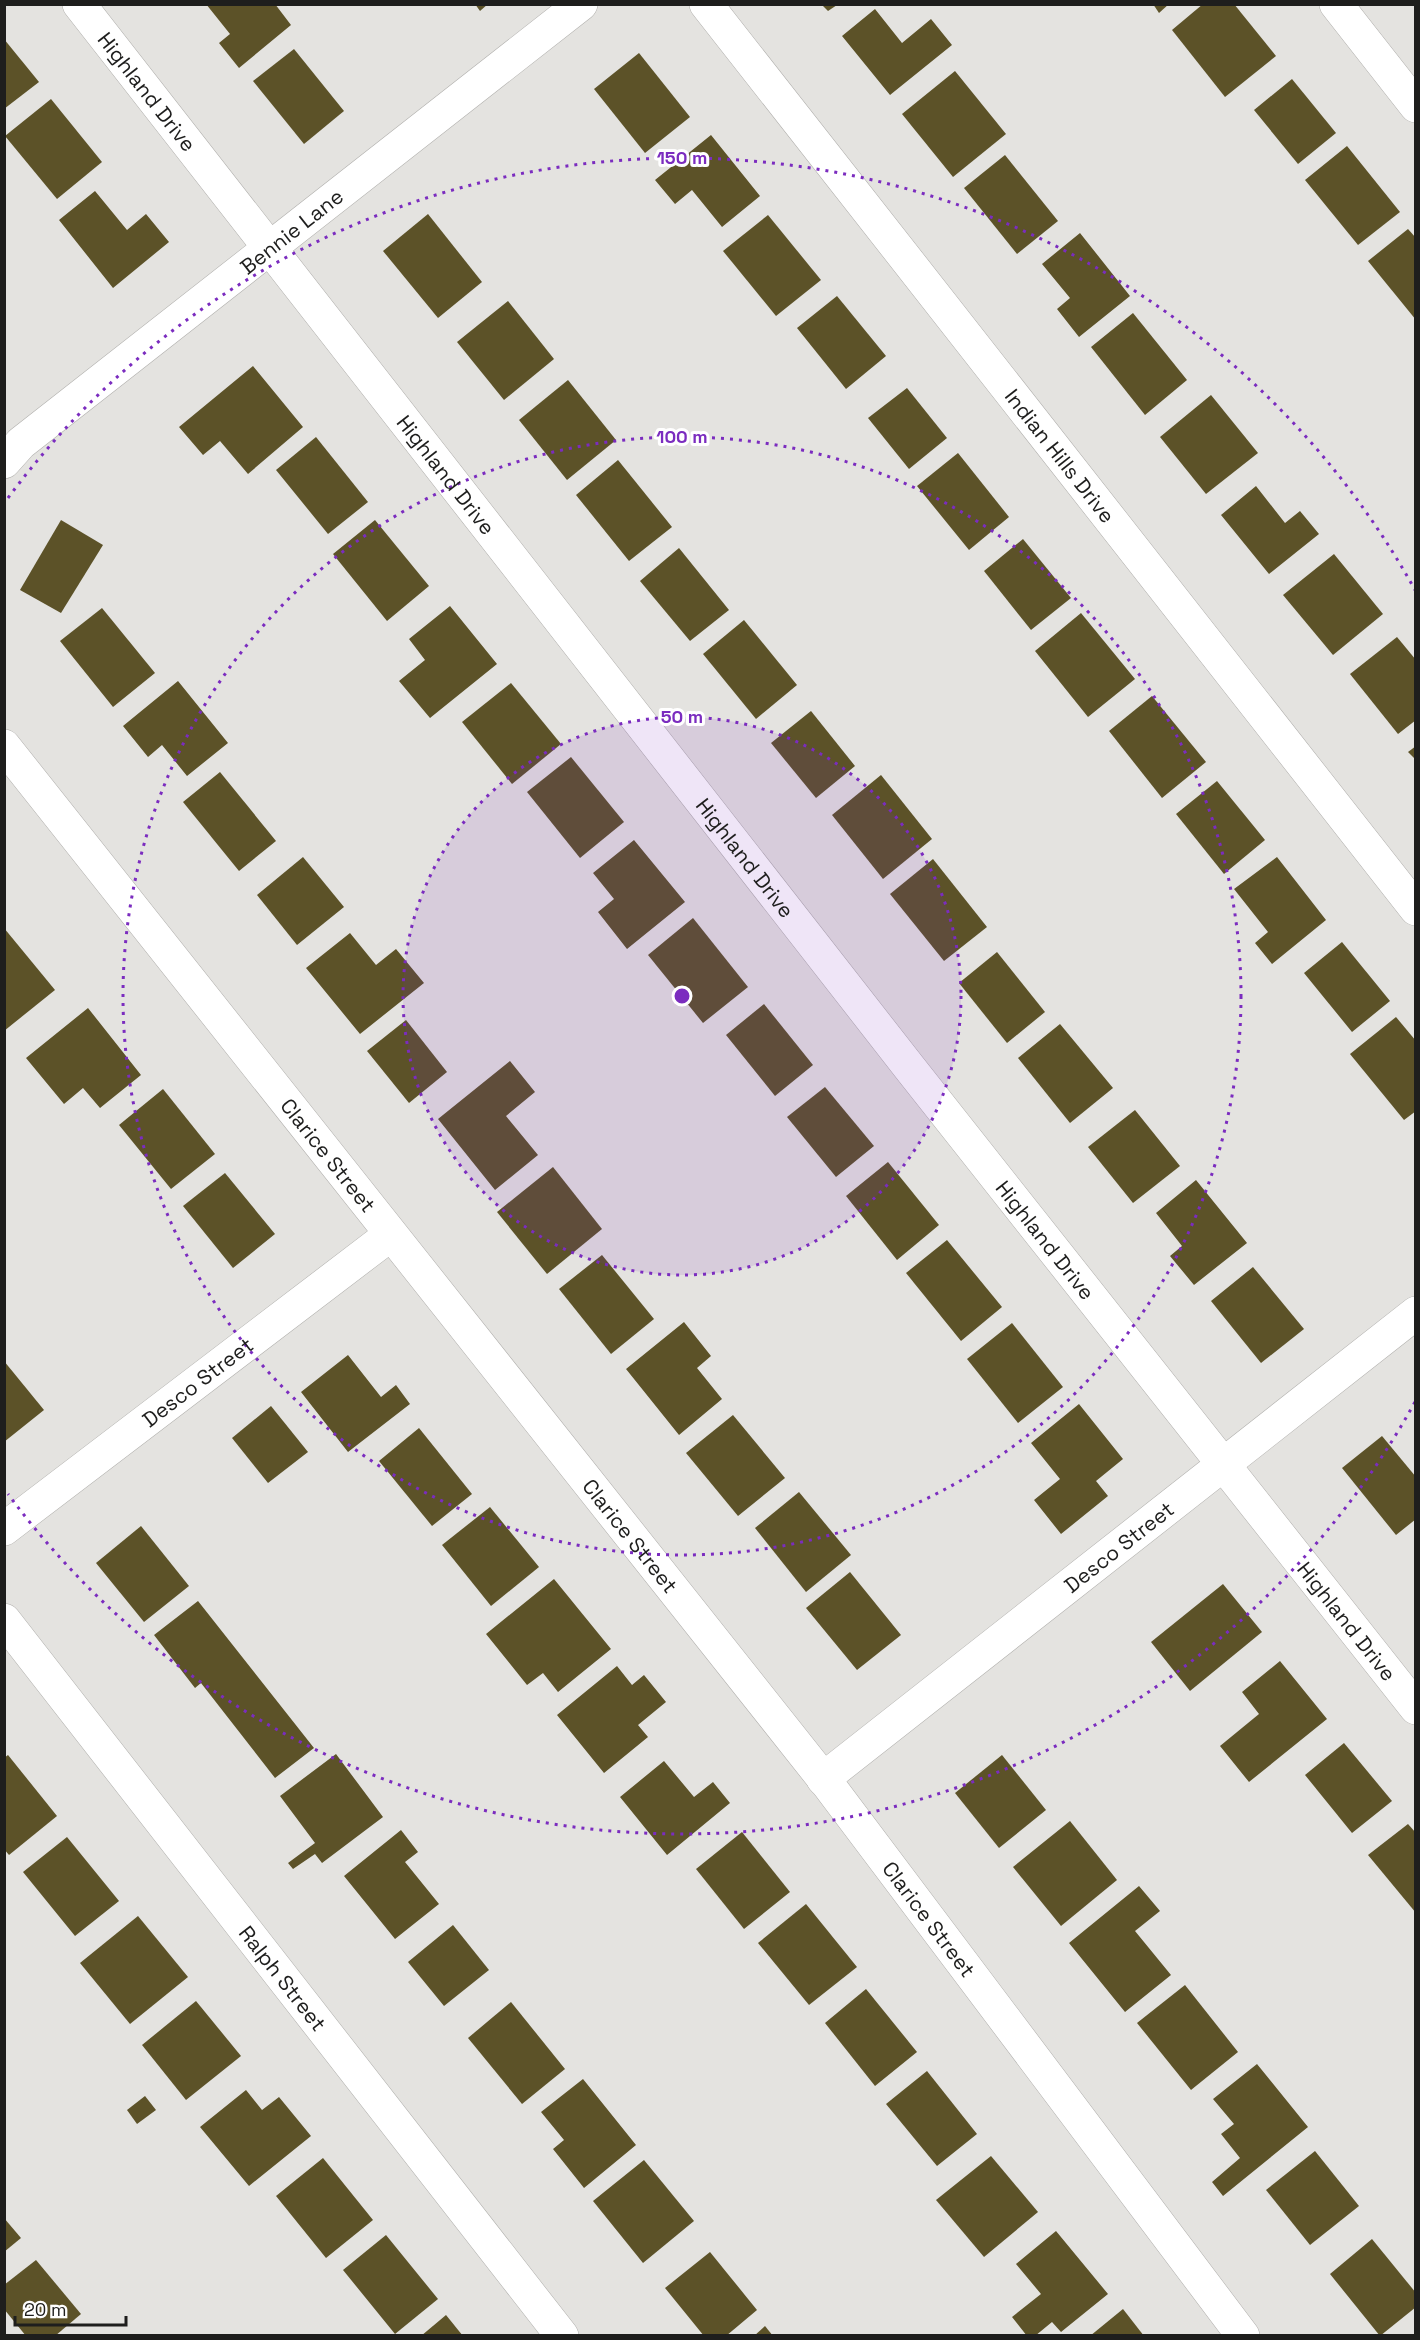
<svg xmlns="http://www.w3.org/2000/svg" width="1420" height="2340" font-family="'Space Grotesk',sans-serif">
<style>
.building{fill:#5c5228}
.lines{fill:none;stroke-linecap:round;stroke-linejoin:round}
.minor-casing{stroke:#b0afac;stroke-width:34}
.minor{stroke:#fff;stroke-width:33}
.ring{fill:none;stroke:#7b2cbf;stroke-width:3;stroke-dasharray:3 6}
.labels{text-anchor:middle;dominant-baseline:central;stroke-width:6;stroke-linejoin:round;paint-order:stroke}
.street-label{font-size:21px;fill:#1e1e1d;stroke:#fff}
.centre{fill:#7b2cbf;stroke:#fff;stroke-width:3}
.ring-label{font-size:18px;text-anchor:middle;font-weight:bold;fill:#7b2cbf;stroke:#fff;stroke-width:6;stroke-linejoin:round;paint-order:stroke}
</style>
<rect width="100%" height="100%" fill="#e4e3e0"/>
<g class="building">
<polygon points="206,4 275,4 291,25 239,68 219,43 230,34"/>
<polygon points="475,4 488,4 480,11"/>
<polygon points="1153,4 1169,4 1159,13"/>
<polygon points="1203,4 1234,4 1276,56 1225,97 1172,30"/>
<polygon points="822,5 837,5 828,11"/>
<polygon points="875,9 902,43 931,19 952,45 890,95 842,36"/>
<polygon points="4,39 39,82 4,109"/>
<polygon points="294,49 344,111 304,144 253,81"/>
<polygon points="639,53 690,117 645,153 594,89"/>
<polygon points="955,71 1006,134 953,177 902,114"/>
<polygon points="1292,79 1336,133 1298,164 1254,110"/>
<polygon points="51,99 102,162 57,199 5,136"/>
<polygon points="711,135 760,196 722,227 692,190 675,204 655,180"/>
<polygon points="1347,146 1400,212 1358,245 1305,180"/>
<polygon points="1005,155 1058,221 1017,254 964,188"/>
<polygon points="95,191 127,230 146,214 169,242 113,288 59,220"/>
<polygon points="428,214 482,282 438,318 383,251"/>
<polygon points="768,215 821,280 776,316 723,251"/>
<polygon points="1408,229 1416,238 1416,320 1368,261"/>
<polygon points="1080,233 1130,296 1079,337 1057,309 1070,298 1042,264"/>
<polygon points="837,296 886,356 846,389 797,328"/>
<polygon points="508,301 554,359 504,400 457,342"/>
<polygon points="1133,313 1187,380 1145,415 1091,347"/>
<polygon points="253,366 303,427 248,474 220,441 203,455 179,427"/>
<polygon points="568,380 616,440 567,480 519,420"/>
<polygon points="907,388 947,438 909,469 868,418"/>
<polygon points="1211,395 1258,453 1206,494 1160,437"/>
<polygon points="316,437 368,502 328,534 276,470"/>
<polygon points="958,453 1009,517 969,550 917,486"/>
<polygon points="618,460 672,527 629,561 576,495"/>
<polygon points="1256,486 1285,523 1300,511 1319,534 1269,574 1221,515"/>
<polygon points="61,520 103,545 61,613 20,590"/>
<polygon points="375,520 429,586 387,621 333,554"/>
<polygon points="1023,539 1071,598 1031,630 984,571"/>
<polygon points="679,548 729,610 690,641 640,581"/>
<polygon points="1334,554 1383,614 1333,655 1283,595"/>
<polygon points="450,606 497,664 430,718 399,681 425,660 409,639"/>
<polygon points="102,608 155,673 113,707 60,641"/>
<polygon points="1081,613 1135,679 1088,717 1035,651"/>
<polygon points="744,620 797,685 756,719 703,654"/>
<polygon points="1397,637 1416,660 1416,720 1398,734 1350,674"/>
<polygon points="178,681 228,743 187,776 162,745 148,757 123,726"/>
<polygon points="511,683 561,744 512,784 462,722"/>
<polygon points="1152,696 1206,762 1162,798 1109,731"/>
<polygon points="811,711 855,766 816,798 771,743"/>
<polygon points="1416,746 1416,760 1408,752"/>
<polygon points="571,757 624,822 580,858 527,792"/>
<polygon points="220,772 276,841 239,871 183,802"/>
<polygon points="881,775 932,839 883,879 832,815"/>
<polygon points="1217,781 1265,840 1224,874 1176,814"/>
<polygon points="634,840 685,902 627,949 598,912 614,899 593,873"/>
<polygon points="303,857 344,907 297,945 257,895"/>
<polygon points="1277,857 1326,920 1272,964 1255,943 1268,932 1234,889"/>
<polygon points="933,859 987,927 944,961 890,894"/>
<polygon points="693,918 748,987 703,1023 648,955"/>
<polygon points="4,928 55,990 4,1031"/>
<polygon points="350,933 376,965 396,949 424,983 360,1034 306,968"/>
<polygon points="1342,942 1390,1001 1352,1032 1304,973"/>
<polygon points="997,952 1045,1012 1007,1043 959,983"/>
<polygon points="764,1004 813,1065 775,1096 726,1035"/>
<polygon points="88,1008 141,1075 100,1108 83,1088 64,1104 26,1058"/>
<polygon points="1396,1017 1416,1041 1416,1111 1404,1120 1350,1054"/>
<polygon points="406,1020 447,1072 409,1103 367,1051"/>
<polygon points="1060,1024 1113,1088 1070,1123 1018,1058"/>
<polygon points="510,1061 535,1092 506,1116 538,1155 495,1190 438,1119"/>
<polygon points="825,1087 874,1146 836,1177 787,1117"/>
<polygon points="163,1089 215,1154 171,1189 119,1125"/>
<polygon points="1135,1110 1180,1166 1133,1203 1088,1147"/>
<polygon points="888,1162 939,1225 897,1260 846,1196"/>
<polygon points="553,1167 602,1229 547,1274 497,1212"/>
<polygon points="225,1173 275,1234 233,1268 183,1206"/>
<polygon points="1196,1180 1247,1243 1194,1285 1170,1256 1182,1246 1156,1213"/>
<polygon points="947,1240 1002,1307 961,1341 906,1273"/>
<polygon points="602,1255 654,1319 611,1354 559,1289"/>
<polygon points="1253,1267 1304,1329 1261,1363 1211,1301"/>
<polygon points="684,1322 711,1356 697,1368 722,1399 679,1435 626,1369"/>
<polygon points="1012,1323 1063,1387 1018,1423 967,1359"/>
<polygon points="348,1355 381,1397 396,1385 410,1404 348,1452 301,1392"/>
<polygon points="4,1361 44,1410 4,1442"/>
<polygon points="1079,1404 1123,1459 1096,1481 1108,1496 1061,1534 1034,1500 1060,1479 1031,1443"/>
<polygon points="271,1406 308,1452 268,1483 232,1438"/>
<polygon points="733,1415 785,1478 738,1516 686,1453"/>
<polygon points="419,1428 472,1494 432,1526 379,1461"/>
<polygon points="1382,1436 1416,1477 1416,1519 1396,1535 1342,1468"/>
<polygon points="799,1492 851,1555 806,1592 755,1528"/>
<polygon points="490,1507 539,1567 491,1606 442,1545"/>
<polygon points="141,1526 189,1586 144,1622 96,1563"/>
<polygon points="850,1572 901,1635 857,1670 806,1608"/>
<polygon points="554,1579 611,1649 558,1692 543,1673 527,1685 486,1634"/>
<polygon points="1223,1584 1262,1632 1190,1691 1151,1642"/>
<polygon points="198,1601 314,1748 275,1778 201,1683 195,1688 154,1635"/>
<polygon points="1280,1661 1327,1719 1249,1782 1220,1746 1259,1714 1242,1692"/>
<polygon points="617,1666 632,1685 644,1675 666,1702 638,1725 648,1737 604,1773 557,1715"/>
<polygon points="1344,1743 1392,1801 1352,1833 1305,1775"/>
<polygon points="336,1754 383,1817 322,1863 315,1854 293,1869 288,1863 315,1843 280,1796"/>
<polygon points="8,1755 57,1816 9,1855 4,1849 4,1758"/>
<polygon points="1002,1755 1046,1810 999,1848 955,1793"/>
<polygon points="664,1761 694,1797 713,1782 730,1803 667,1855 620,1797"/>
<polygon points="1070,1821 1117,1880 1061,1926 1013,1867"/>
<polygon points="1408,1824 1416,1833 1416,1913 1368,1855"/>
<polygon points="401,1830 418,1852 405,1862 439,1904 395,1939 344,1876"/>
<polygon points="742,1832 790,1892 744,1929 696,1869"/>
<polygon points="67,1837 119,1901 75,1936 23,1872"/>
<polygon points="1139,1886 1160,1911 1135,1931 1171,1975 1125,2012 1069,1943"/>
<polygon points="806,1904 857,1967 809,2005 758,1943"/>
<polygon points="138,1916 188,1977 130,2024 80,1963"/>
<polygon points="453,1925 489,1970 444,2006 408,1962"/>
<polygon points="1185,1985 1238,2052 1191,2090 1137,2023"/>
<polygon points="866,1989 917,2052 875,2086 825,2023"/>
<polygon points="196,2001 241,2056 186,2100 142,2045"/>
<polygon points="511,2002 565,2069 522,2104 468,2038"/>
<polygon points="1257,2064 1308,2127 1223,2196 1212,2182 1240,2158 1221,2134 1234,2124 1213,2099"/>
<polygon points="927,2071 977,2134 937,2166 886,2104"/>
<polygon points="583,2079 636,2145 584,2188 553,2149 564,2140 541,2112"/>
<polygon points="246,2090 262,2110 279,2097 311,2136 249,2186 200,2127"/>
<polygon points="145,2096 156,2110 137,2124 127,2110"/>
<polygon points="1315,2151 1359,2206 1310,2245 1266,2190"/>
<polygon points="991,2156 1038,2212 984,2257 936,2200"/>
<polygon points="323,2158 373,2220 326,2258 276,2196"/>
<polygon points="644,2160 694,2221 643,2263 593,2201"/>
<polygon points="4,2218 21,2238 4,2252"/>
<polygon points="1056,2231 1108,2294 1061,2332 1052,2322 1035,2336 1027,2336 1012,2317 1041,2294 1016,2264"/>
<polygon points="386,2235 438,2299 395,2334 343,2270"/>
<polygon points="1372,2239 1416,2293 1416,2307 1380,2336 1330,2274"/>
<polygon points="710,2252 757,2310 726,2336 704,2336 665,2288"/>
<polygon points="36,2260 81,2314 55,2336 26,2336 4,2309 4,2285"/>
<polygon points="1123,2309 1144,2336 1090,2336"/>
<polygon points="446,2315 463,2336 421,2336"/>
<polygon points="765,2326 773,2336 754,2336"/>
</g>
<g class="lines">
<defs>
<g id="minor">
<path id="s1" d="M79,4L909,1067L1416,1708"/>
<path id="s2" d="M706,4L1416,909"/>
<polyline points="1336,4 1416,106"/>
<path id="s3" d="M4,462L21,443L581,4"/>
<path id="s4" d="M4,746L830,1787L1243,2336"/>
<path id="s5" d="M4,1529L390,1235"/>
<path id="s6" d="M4,1620L562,2336"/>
<path id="s7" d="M823,1779L1416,1313"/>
</g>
</defs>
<use href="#minor" class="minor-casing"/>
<use href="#minor" class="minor"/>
</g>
<circle cx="682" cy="996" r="279" fill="#7b2cbf" fill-opacity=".12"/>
<g class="ring">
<circle cx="682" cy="996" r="279"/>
<circle cx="682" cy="996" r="559"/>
<path d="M1415 1402A838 838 0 0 1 8 1494M8 498A838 838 0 0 1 1415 590"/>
</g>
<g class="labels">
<g class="street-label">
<text stroke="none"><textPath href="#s1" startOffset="111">Highland Drive</textPath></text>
<text stroke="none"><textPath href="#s3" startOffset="369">Bennie Lane</textPath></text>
<text stroke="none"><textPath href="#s2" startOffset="574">Indian Hills Drive</textPath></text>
<text stroke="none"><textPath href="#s1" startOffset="597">Highland Drive</textPath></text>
<text stroke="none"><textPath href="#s1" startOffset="1083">Highland Drive</textPath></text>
<text stroke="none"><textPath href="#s4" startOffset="522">Clarice Street</textPath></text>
<text stroke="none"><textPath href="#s1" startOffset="1569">Highland Drive</textPath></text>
<text stroke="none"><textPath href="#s5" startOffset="243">Desco Street</textPath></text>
<text stroke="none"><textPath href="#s4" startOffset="1008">Clarice Street</textPath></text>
<text stroke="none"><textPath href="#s7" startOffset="376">Desco Street</textPath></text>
<text stroke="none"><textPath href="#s1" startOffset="2055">Highland Drive</textPath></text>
<text stroke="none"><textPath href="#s4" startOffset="1494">Clarice Street</textPath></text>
<text stroke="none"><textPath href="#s6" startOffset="454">Ralph Street</textPath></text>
</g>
</g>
<circle cx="682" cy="996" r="9" class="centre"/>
<g class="ring-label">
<text x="682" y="164">150 m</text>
<text x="682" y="443">100 m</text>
<text x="682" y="723">50 m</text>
</g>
<rect width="1420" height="2340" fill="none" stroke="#1e1e1d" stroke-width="12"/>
<path d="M15 2316v9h111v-9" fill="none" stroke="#1e1e1d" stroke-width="3"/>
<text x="24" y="2316" font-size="18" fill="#1e1e1d" stroke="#ffffff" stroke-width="4.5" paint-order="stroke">20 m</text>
</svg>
